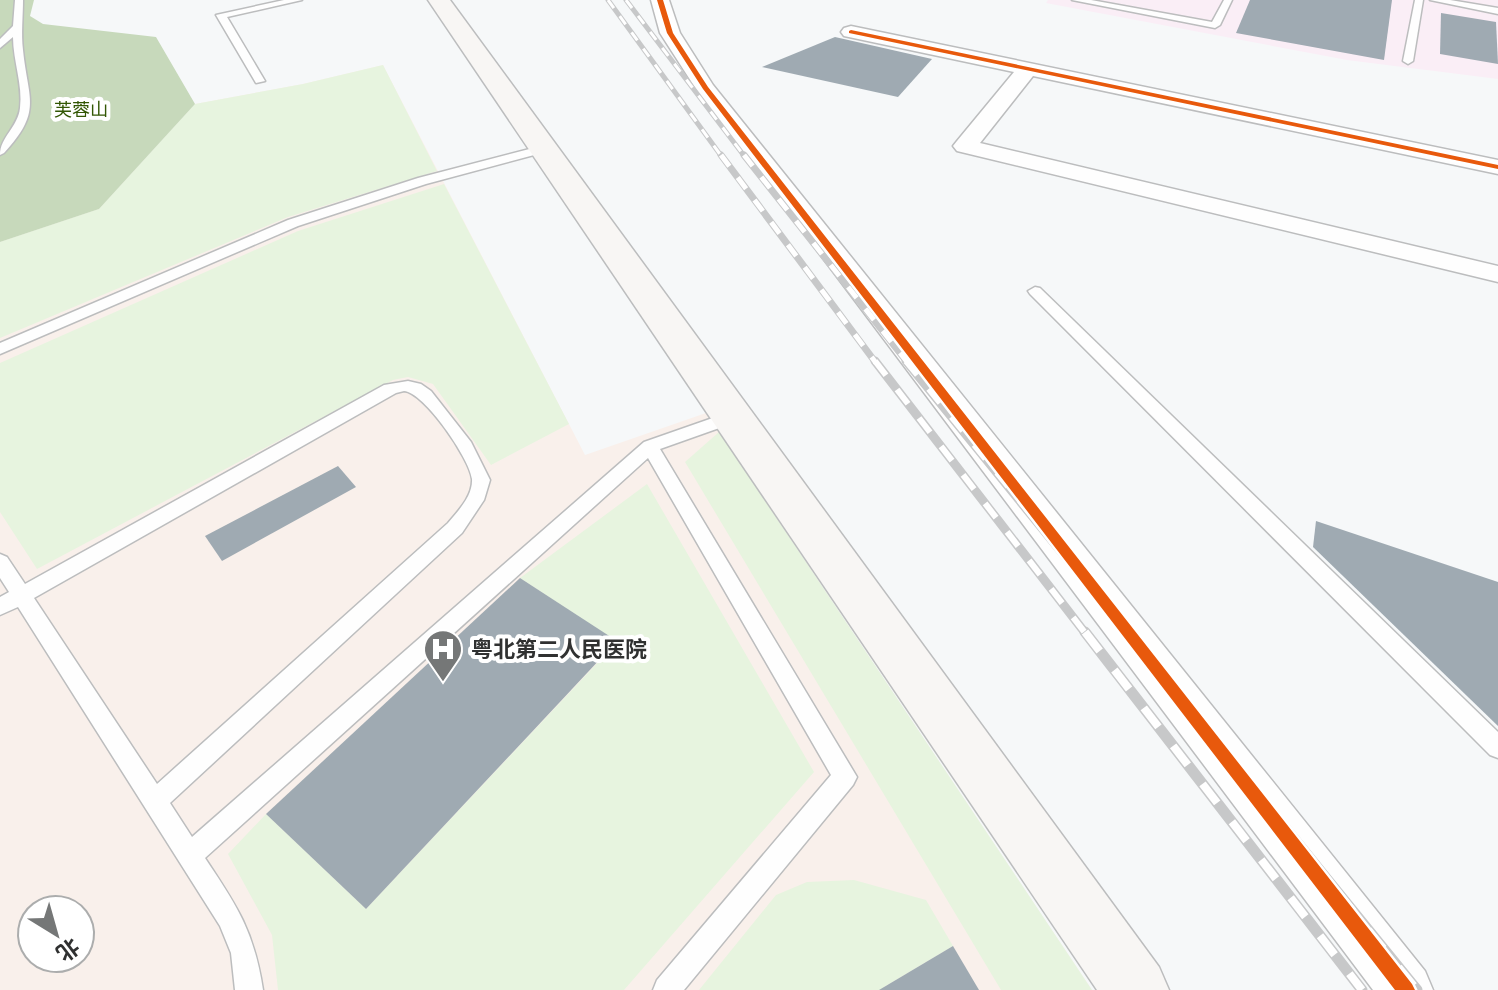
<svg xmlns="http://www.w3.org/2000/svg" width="1498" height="990" font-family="'Roboto Condensed','Noto Sans SC',sans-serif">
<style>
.industrial{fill:#faeef6}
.medical{fill:#f9f0eb;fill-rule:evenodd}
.green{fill:#e7f4df}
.forest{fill:#c7d9bb}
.building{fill:#9faab2}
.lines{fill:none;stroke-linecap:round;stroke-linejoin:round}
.service-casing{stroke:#bcbdbe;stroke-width:3}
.minor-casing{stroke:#bcbdbe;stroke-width:3}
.secondary-casing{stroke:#bcbdbe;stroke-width:3}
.service{fill:#fefefe;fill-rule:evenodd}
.minor{fill:#fefefe;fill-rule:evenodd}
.secondary{fill:#f8f6f4;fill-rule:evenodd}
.rail-far3-casing{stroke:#c7c8c9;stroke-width:5}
.rail-far2-casing{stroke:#c7c8c9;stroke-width:7}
.rail-far1-casing{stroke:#c7c8c9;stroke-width:9}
.rail-casing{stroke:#c7c8c9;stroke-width:11}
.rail-far3{stroke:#fff;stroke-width:3;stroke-dasharray:10;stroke-linecap:butt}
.rail-far2{stroke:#fff;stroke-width:5;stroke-dasharray:14;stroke-linecap:butt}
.rail-far1{stroke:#fff;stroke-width:6;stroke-dasharray:18;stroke-linecap:butt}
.rail{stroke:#fff;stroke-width:8;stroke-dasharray:24;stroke-linecap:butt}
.cycleway-casing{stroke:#fff;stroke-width:5}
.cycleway{fill:#e8590c;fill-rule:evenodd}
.labels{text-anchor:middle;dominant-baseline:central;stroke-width:8;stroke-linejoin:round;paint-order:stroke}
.far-park-label{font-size:18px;fill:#335705;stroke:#fff}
.poi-label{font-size:22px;font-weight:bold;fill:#303131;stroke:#fff;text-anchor:start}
</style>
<rect width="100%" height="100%" fill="#f6f8f9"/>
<polygon class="industrial" points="1048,0 1498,0 1498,79 1347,60 1046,3"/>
<path class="medical" d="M383,65L585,455L706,413L1092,990H0V242L99,209L195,104L303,84ZM32,910H80V958H32Z"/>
<g class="green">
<polygon points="383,65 437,171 288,217 0,338 0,242 99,209 195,104 303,84"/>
<polygon points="444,184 569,424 491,465 433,384 408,377 393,380 37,569 0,512 0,363 298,231"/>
<polygon points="719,432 1092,990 1001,990 685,462"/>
<polygon points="647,484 814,772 624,990 278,990 272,935 228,854 266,814 366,909 617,642 520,578"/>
<polygon points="854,880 926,900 953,946 884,987 885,990 699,990 776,895 807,882"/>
</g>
<polygon class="forest" points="0,0 34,0 30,16 43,24 156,37 195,104 99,209 0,242"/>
<g class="building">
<polygon points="1250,0 1392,0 1384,60 1236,33"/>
<polygon points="1441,13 1496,22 1498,64 1440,54"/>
<polygon points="835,37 932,59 898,97 762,67"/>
<polygon points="338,466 356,487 222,561 205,536"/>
<polygon points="1316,521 1498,582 1498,726 1313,547"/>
<polygon points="520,578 617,641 366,909 266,814"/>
<polygon points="953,946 979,990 879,990"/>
</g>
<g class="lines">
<defs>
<g id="service">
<path d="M15,0H23C23,17 21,33 23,50C28,100 43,111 4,153L0,155C0,137 18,127 20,108C23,85 13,61 13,37L0,48V39L13,26Z"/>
<polygon points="284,0 302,0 227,17 265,81 256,83 216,15"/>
<polygon points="1072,0 1091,0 1212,22 1224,0 1232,0 1220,25 1215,28"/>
<polygon points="1415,0 1423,0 1413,61 1408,64 1403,61"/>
<polygon points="1430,0 1450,0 1498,8 1498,14"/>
<polygon points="545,145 551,149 549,151 426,184 298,226 0,354 0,343 288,220 418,178"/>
<polygon points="1035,287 1040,288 1498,732 1498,758 1490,755 1030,294 1028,291"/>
<path d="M408,381L421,384L431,391L471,442L490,480L484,500L462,533L170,803L192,837L644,442L727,413H739L741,417L739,421L660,449L857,777L853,785L684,990H653L657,980L831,775L648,458L205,858C237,906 254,931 263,990H235L231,953L220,926L18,607L0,615V597L9,592L0,578V554L7,557L25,584L384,385ZM404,391C424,392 470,459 472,479C473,496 458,511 448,523L157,784L34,598L396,393Z"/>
</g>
<g id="minor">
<polygon points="651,0 669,0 680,33 713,85 1425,971 1433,990 1373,990 698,92 660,33"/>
<polygon points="851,26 1498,160 1498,174 1033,76 980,143 1498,266 1498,282 957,151 953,146 957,141 1014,72 844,36 841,32 844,28"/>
</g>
<polygon id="secondary" points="428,0 450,0 1159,967 1169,990 1097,990"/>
</defs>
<use href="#service" class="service-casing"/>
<use href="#minor" class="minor-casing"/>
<use href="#secondary" class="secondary-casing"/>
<use href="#service" class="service"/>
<use href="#minor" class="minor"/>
<use href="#secondary" class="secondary"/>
<defs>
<g id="rail-far3">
<polyline points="608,0 722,157"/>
<polyline points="626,0 745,157"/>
</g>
<g id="rail-far2">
<polyline points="721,155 876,363"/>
<polyline points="744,155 908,363"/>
</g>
<g id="rail-far1">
<polyline points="875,361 1086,634"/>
<polyline points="906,361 1128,634"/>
</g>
<g id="rail">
<polyline points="1085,632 1362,990"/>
<polyline points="1126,632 1417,990"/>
</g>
</defs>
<use href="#rail-far3" class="rail-far3-casing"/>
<use href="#rail-far2" class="rail-far2-casing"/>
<use href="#rail-far1" class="rail-far1-casing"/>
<use href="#rail" class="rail-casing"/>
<use href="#rail-far3" class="rail-far3"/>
<use href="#rail-far2" class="rail-far2"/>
<use href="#rail-far1" class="rail-far1"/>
<use href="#rail" class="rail"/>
<defs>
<g id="cycleway">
<polygon points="657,0 663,0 673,33 708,87 1412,984 1415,990 1395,990 703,89 667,33"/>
<polygon points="851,30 1498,165 1498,169 849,33 849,31"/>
</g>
</defs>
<use href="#cycleway" class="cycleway-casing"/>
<use href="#cycleway" class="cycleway"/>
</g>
<defs>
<symbol id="hospital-pin" viewBox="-11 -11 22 30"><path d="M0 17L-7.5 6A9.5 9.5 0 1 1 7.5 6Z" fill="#757777" stroke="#fff"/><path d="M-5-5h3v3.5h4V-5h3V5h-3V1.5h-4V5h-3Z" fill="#fff"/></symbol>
</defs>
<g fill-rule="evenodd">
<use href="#hospital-pin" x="421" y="627" width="44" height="60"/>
</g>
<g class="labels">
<g class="far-park-label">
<text x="81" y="109">芙蓉山</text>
</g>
<g class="poi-label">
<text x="471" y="649">粤北第二人民医院</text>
</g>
</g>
<g transform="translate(56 934) rotate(143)"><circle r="38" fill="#ffffff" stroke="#acadad" stroke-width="2"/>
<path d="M0-6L14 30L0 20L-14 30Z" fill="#757777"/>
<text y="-12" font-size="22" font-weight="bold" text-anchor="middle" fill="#303131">北</text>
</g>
</svg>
